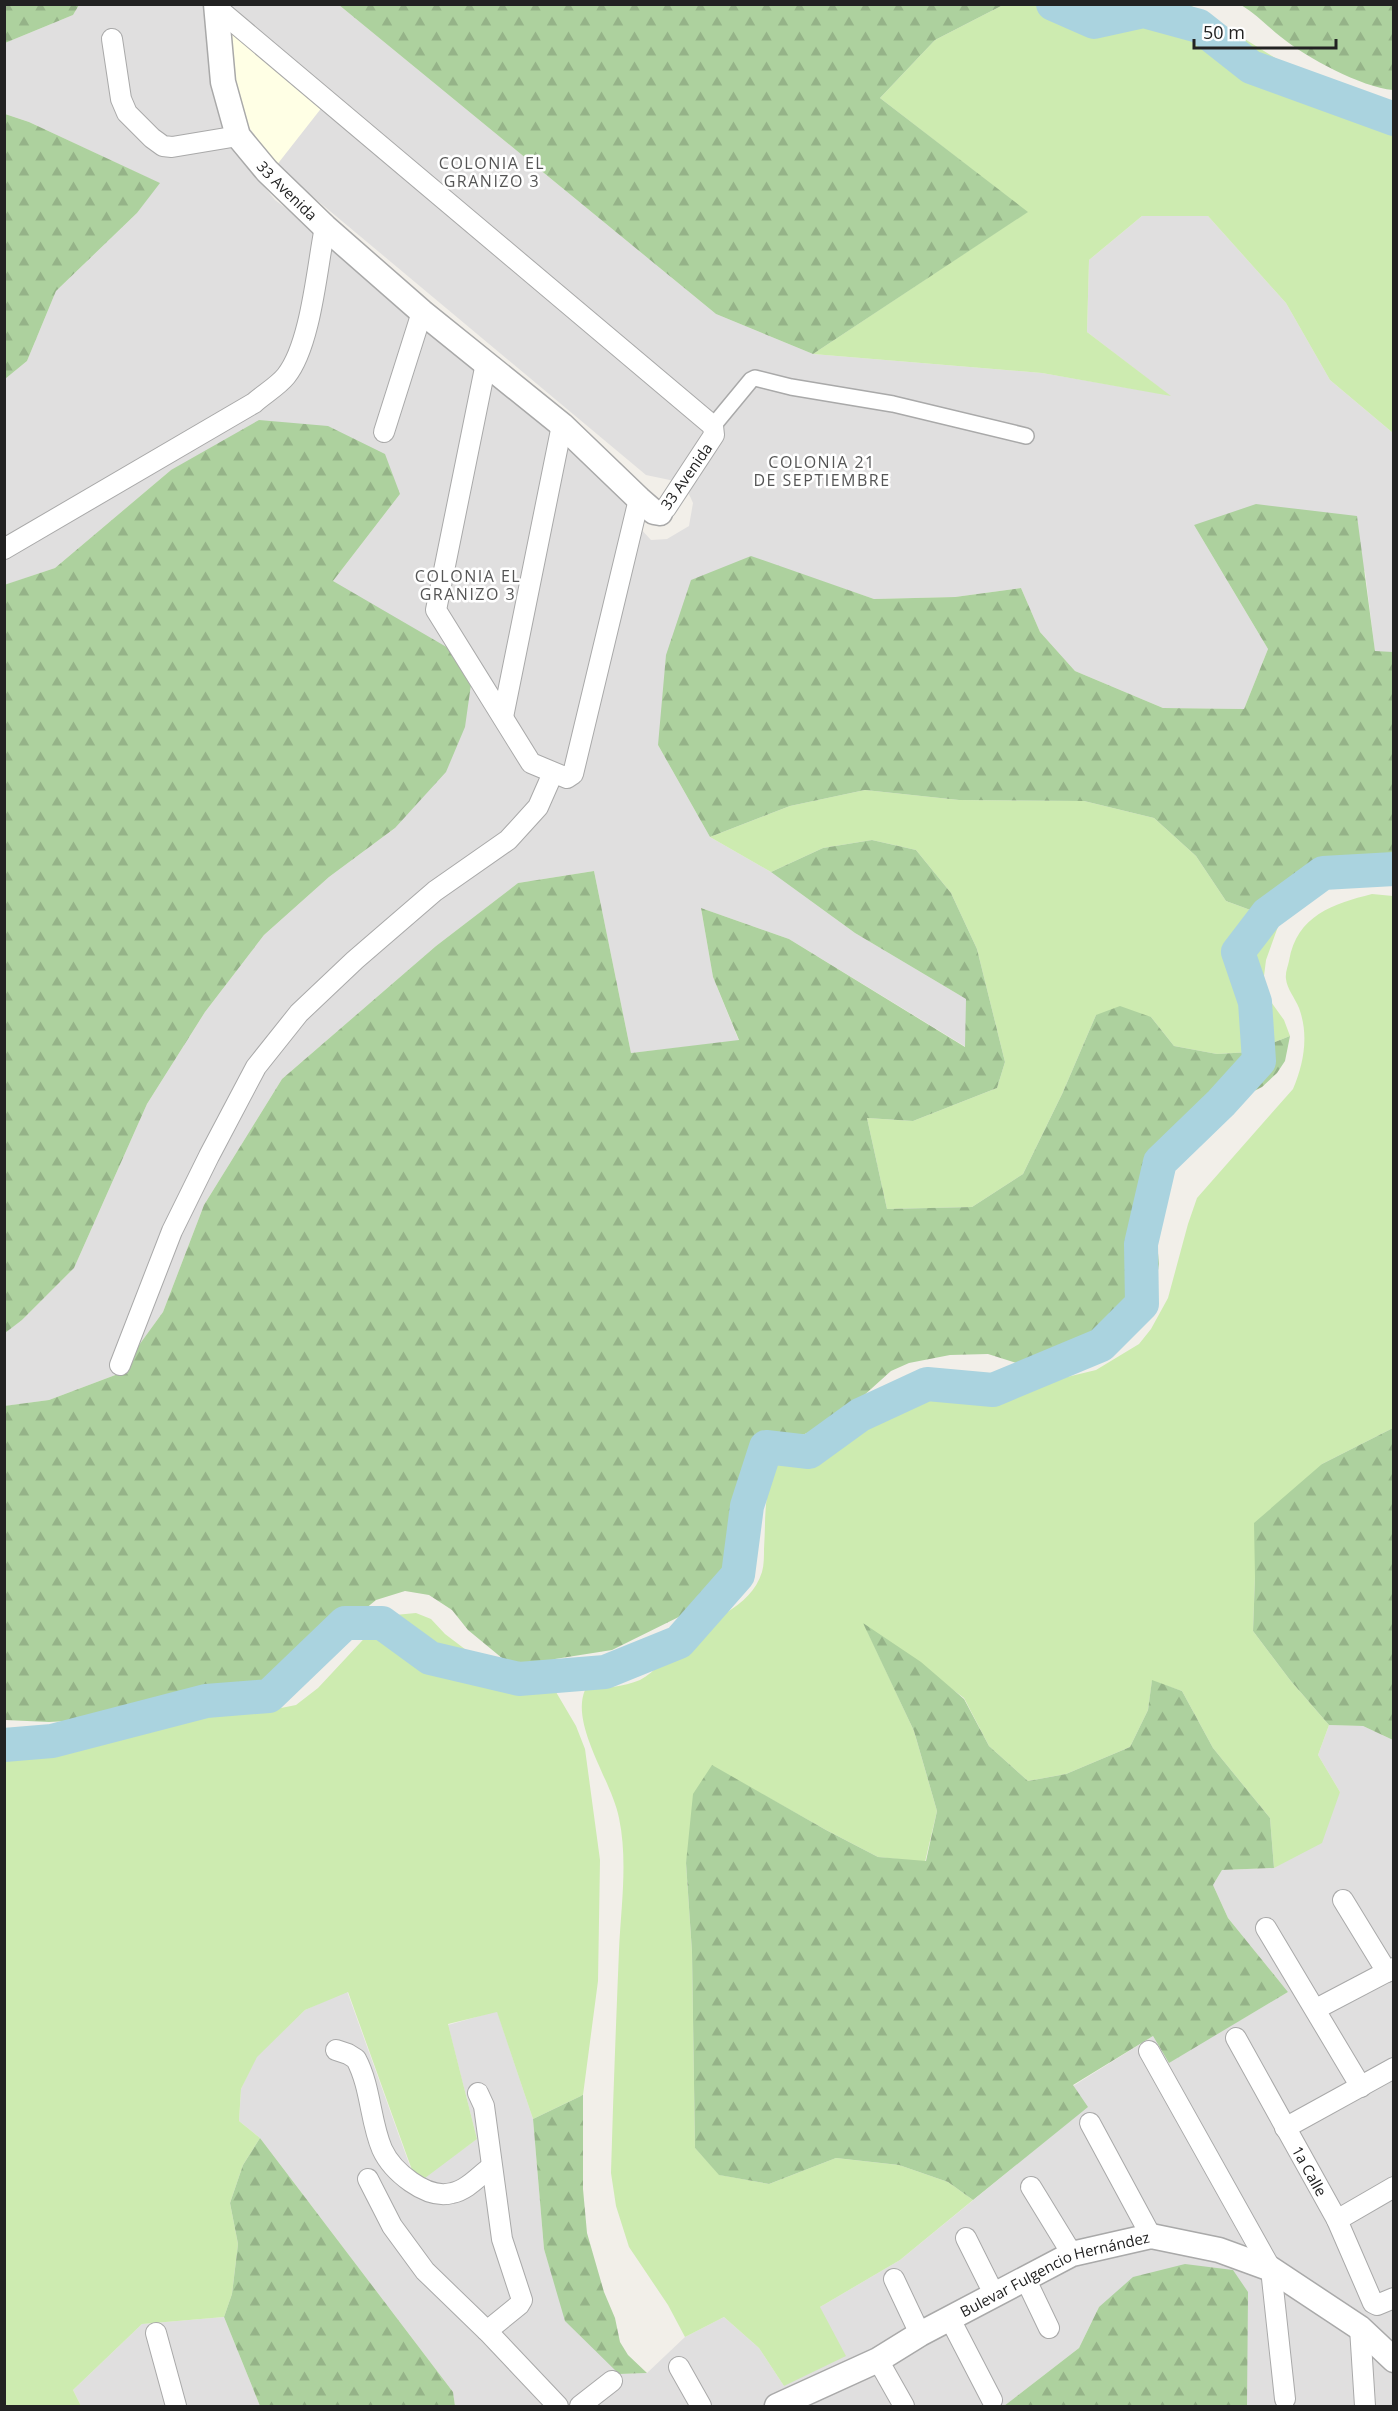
<svg xmlns="http://www.w3.org/2000/svg" width="1398" height="2411" font-family="'Open Sans',sans-serif">
<style>
.residential{fill:#e0dfdf}
.education{fill:#ffffe5}
.grass{fill:#cdebb0}
.forest{fill:url(#forest-firs)}
.lines{fill:none;stroke-linecap:round;stroke-linejoin:round}
.river{stroke:#aad3df;stroke-width:34}
.pedestrian-casing{stroke:#a9a9a9;stroke-width:18}
.minor-casing{stroke:#a9a9a9;stroke-width:22}
.tertiary-casing{stroke:#a9a9a9;stroke-width:27}
.pedestrian{stroke:#fff;stroke-width:15}
.minor{stroke:#fff;stroke-width:20}
.tertiary{stroke:#fff;stroke-width:24}
.labels{text-anchor:middle;dominant-baseline:central;stroke-width:5;stroke-linejoin:round;paint-order:stroke}
.street-label{font-size:15px;fill:#222;stroke:#fff}
.neighbourhood-label{font-size:16px;letter-spacing:1.5px;fill:#555;stroke:#fff}
</style>
<defs>
<pattern id="forest-firs" width="22" height="20" patternUnits="userSpaceOnUse" patternTransform="scale(1.5)"><rect width="22" height="20" fill="#add19e"/><path d="M5 1l3.5 6h-7zM16 11l3.5 6h-7z" fill="#95b388"/></pattern>
</defs>
<rect width="100%" height="100%" fill="#f2efe9"/>
<g class="residential">
<polygon points="79,5 209,5 245,163 275,200 328,240 632,503 638,526 651,540 667,539 689,526 693,503 684,483 646,475 276,166 220,5 339,5 716,314 813,354 1042,373 1169,395 1087,332 1089,260 1142,216 1208,216 1286,303 1330,380 1393,433 1393,652 1375,652 1365,571 1194,525 1268,649 1244,709 1163,708 1075,671 1040,632 1021,588 955,597 874,599 821,581 658,745 710,837 771,872 855,933 966,999 966,1047 789,939 701,908 713,977 739,1041 631,1053 594,871 518,883 436,946 282,1079 204,1205 163,1312 118,1374 49,1400 5,1406 4,1333 22,1320 74,1268 147,1104 205,1012 264,935 329,877 395,828 333,581 400,494 171,470 55,568 5,585 5,379 27,361 56,291 137,213 159,183 29,122 5,114 5,43 73,15"/>
<polygon points="1329,1725 1363,1726 1393,1740 1393,2406 1247,2406 1247,2292 1099,2307 1079,2348 1004,2406 455,2406 453,2392 260,2138 239,2121 241,2089 256,2057 305,2010 347,1991 416,2183 477,2139 448,2025 497,2011 533,2119 544,2249 554,2281 619,2374 647,2373 685,2337 724,2317 759,2348 784,2386 820,2307 900,2260 1087,2107 1073,2086 1153,2036 1169,2062 1288,1992 1228,1918 1213,1885 1222,1870 1274,1868 1340,1792 1318,1755"/>
<polygon points="224,2317 260,2406 81,2406 73,2390 142,2324"/>
</g>
<polygon class="education" points="221,20 323,106 276,166 245,121"/>
<g class="grass">
<polygon points="1003,5 1190,5 1327,90 1362,105 1393,112 1393,433 1330,380 1286,303 1208,216 1142,216 1089,260 1087,332 1171,396 1042,373 813,354 1027,212 880,98 935,40"/>
<polygon points="865,790 959,800 1084,801 1154,818 1196,856 1226,901 1280,921 1266,960 1264,976 1266,995 1284,1020 1290,1036 1250,1052 1217,1054 1174,1046 1151,1017 1096,1015 1063,1092 1023,1174 972,1207 887,1209 867,1118 913,1121 997,1088 1005,1062 977,949 951,893 916,850 872,840 823,848 771,872 710,837 790,806"/>
<path d="M1372,894L1393,896V1428L1322,1464L1255,1577L1253,1631L1290,1680L1329,1725L1318,1755L1340,1792L1322,1843L1274,1868L1270,1818L1213,1748L1182,1691L1152,1681L1148,1710L1130,1747L1066,1774L1028,1781L989,1746L964,1698L864,1624L914,1731L937,1811L925,1862L878,1857L826,1830L712,1766L686,1863L692,1952L695,2148L720,2175L769,2184L836,2158L899,2165L948,2182L973,2200L900,2260L820,2307L846,2356L784,2386L759,2348L724,2317L685,2337L668,2305L629,2247L616,2206L611,2173C613,2099 616,2024 619,1950C621,1907 628,1861 619,1818C612,1781 570,1725 585,1690C602,1688 624,1687 640,1680C656,1672 667,1654 680,1642C708,1618 750,1610 762,1572C764,1565 764,1556 764,1549C766,1520 763,1489 777,1464L816,1458L840,1448L908,1386L924,1377L961,1375L992,1381L1038,1384L1096,1370L1139,1344L1151,1329L1168,1298L1188,1224L1197,1198L1293,1089C1304,1063 1309,1035 1299,1008C1295,998 1287,989 1286,979C1285,973 1288,966 1289,961C1297,915 1333,904 1372,894Z"/>
<polygon points="416,1613 431,1619 445,1634 478,1659 556,1692 576,1726 585,1749 600,1860 598,1981 583,2095 533,2119 497,2012 448,2024 477,2139 417,2184 348,1992 305,2010 257,2057 241,2089 239,2121 260,2138 243,2165 230,2203 238,2244 232,2294 224,2317 142,2324 73,2390 81,2406 5,2406 4,1747 125,1731 225,1713 276,1709 296,1705 318,1688 374,1628 395,1615"/>
</g>
<g class="forest">
<polygon points="5,4 79,4 79,5 73,15 5,43"/>
<polygon points="339,5 1003,5 935,40 880,98 1028,212 813,354 716,314"/>
<path d="M1241,5H1393V90C1361,87 1307,58 1281,37C1267,26 1256,14 1241,5Z"/>
<polygon points="5,114 29,122 160,183 137,213 56,291 27,361 5,379"/>
<polygon points="259,420 328,426 385,454 400,494 333,581 474,663 465,727 446,772 395,828 329,877 264,935 205,1012 147,1104 74,1268 22,1320 5,1333 4,585 55,568 171,470"/>
<path d="M1256,504L1357,516L1375,651L1393,652V857C1367,856 1334,857 1312,874C1297,886 1288,904 1280,921L1226,901L1196,856L1154,818L1084,801L959,800L865,790L790,806L710,837L658,745L666,655L691,580L751,556L874,599L955,597L1021,588L1040,632L1075,671L1163,708L1244,709L1268,649L1194,525Z"/>
<polygon points="872,840 916,850 951,893 977,949 1005,1062 997,1088 913,1121 867,1118 887,1209 972,1207 1023,1174 1063,1092 1096,1015 1120,1006 1151,1017 1174,1046 1217,1054 1250,1052 1290,1036 1285,1061 1277,1073 1262,1087 1200,1118 1175,1135 1161,1171 1157,1199 1156,1231 1159,1264 1156,1282 1145,1297 1134,1322 1089,1354 1054,1366 1032,1368 988,1354 950,1355 909,1363 891,1371 851,1407 820,1428 797,1437 773,1440 764,1446 758,1462 746,1547 739,1564 707,1603 612,1650 555,1659 541,1666 530,1668 508,1663 468,1630 452,1610 429,1595 405,1591 376,1600 348,1623 315,1670 292,1681 265,1691 184,1700 84,1720 49,1722 5,1720 4,1406 49,1400 118,1374 163,1312 204,1205 282,1079 436,946 518,883 594,871 631,1053 739,1040 713,977 701,908 789,939 965,1047 966,999 855,933 771,872 823,848"/>
<polygon points="1393,1428 1393,1740 1363,1726 1329,1725 1290,1680 1253,1631 1255,1577 1254,1523 1322,1464"/>
<polygon points="863,1623 921,1662 964,1699 989,1746 1028,1781 1066,1774 1130,1747 1148,1710 1152,1680 1182,1691 1213,1748 1270,1818 1274,1868 1222,1870 1213,1885 1228,1918 1288,1992 1169,2063 1153,2036 1073,2085 1088,2107 973,2200 948,2182 899,2165 836,2158 769,2184 719,2175 695,2148 692,1952 686,1863 693,1794 712,1765 826,1830 878,1857 926,1861 937,1811 914,1731"/>
<polygon points="583,2095 583,2189 587,2233 604,2292 615,2318 620,2342 628,2355 647,2373 619,2374 565,2321 544,2249 533,2119"/>
<polygon points="260,2138 453,2392 455,2406 260,2406 224,2317 232,2294 238,2244 230,2203 243,2165"/>
<polygon points="1185,2264 1233,2270 1248,2292 1247,2406 1004,2406 1079,2348 1099,2307 1133,2277"/>
</g>
<g class="lines">
<g class="river">
<polyline points="1053,4 1094,22 1144,11 1199,26 1251,67 1394,119"/>
<polyline points="4,1745 52,1741 206,1701 269,1696 345,1623 382,1623 430,1658 519,1679 605,1672 679,1642 738,1575 747,1506 766,1447 809,1452 860,1415 927,1384 993,1390 1101,1345 1142,1304 1141,1244 1160,1162 1221,1103 1259,1061 1255,1002 1238,952 1267,914 1323,873 1394,869"/>
</g>
<defs>
<polyline id="pedestrian" points="713,426 751,380 755,378 791,387 893,404 1026,436"/>
<g id="minor">
<polyline points="216,7 713,426 714,435 666,508 660,513"/>
<polyline points="112,39 121,99 127,113 152,138 163,146 172,147 238,136"/>
<polyline points="486,363 436,610 531,763 567,778 573,774 639,499"/>
<polyline points="384,432 422,312"/>
<path d="M4,549L254,403C264,394 278,386 286,376C311,345 317,267 325,227"/>
<polyline points="503,717 562,425"/>
<polyline points="120,1365 172,1231 209,1156 256,1067 299,1013 355,960 435,891 508,840 538,807 553,773"/>
<polyline points="1343,1900 1387,1972"/>
<polyline points="1266,1928 1361,2087"/>
<polyline points="1316,2009 1394,1968"/>
<path id="s1" d="M1236,2038L1337,2220L1373,2303L1377,2305L1394,2298"/>
<path d="M336,2050L348,2054L356,2059C371,2087 370,2121 382,2149C392,2171 426,2200 452,2193C467,2190 479,2176 491,2167"/>
<polyline points="1149,2051 1271,2269 1285,2399"/>
<polyline points="478,2093 484,2106 502,2239 522,2300 519,2305 487,2331"/>
<polyline points="1090,2123 1151,2236"/>
<polyline points="1285,2128 1394,2068"/>
<polyline points="368,2179 392,2226 425,2271 487,2331 558,2406"/>
<polyline points="1031,2187 1072,2254"/>
<polyline points="1337,2220 1394,2187"/>
<polyline points="966,2238 995,2296"/>
<polyline points="894,2279 920,2334"/>
<polyline points="1026,2280 1049,2328"/>
<polyline points="950,2319 992,2400"/>
<polyline points="1360,2328 1365,2406"/>
<polyline points="156,2333 176,2406"/>
<polyline points="878,2360 904,2406"/>
<polyline points="679,2367 701,2406"/>
<polyline points="580,2406 612,2381"/>
</g>
<g id="tertiary">
<path id="s2" d="M216,4L223,82L238,136L267,171L325,227L422,312L562,425L639,499L654,512L660,513"/>
<path id="s3" d="M777,2406L878,2360L920,2334L1072,2254L1151,2236L1219,2250L1271,2269L1360,2328L1394,2360"/>
</g>
</defs>
<use href="#pedestrian" class="pedestrian-casing"/>
<use href="#minor" class="minor-casing"/>
<use href="#tertiary" class="tertiary-casing"/>
<use href="#pedestrian" class="pedestrian"/>
<use href="#minor" class="minor"/>
<use href="#tertiary" class="tertiary"/>
</g>
<g class="labels">
<g class="street-label">
<text stroke="none"><textPath href="#s2" startOffset="208">33 Avenida</textPath></text>
<text transform="translate(686 476) rotate(-55)">33 Avenida</text>
<text stroke="none"><textPath href="#s1" startOffset="152">1a Calle</textPath></text>
<text stroke="none"><textPath href="#s3" startOffset="309">Bulevar Fulgencio Hernández</textPath></text>
</g>
<g class="neighbourhood-label">
<text x="492" y="163">COLONIA EL<tspan x="492" dy="18">GRANIZO 3</tspan></text>
<text x="822" y="462">COLONIA 21<tspan x="822" dy="18">DE SEPTIEMBRE</tspan></text>
<text x="468" y="576">COLONIA EL<tspan x="468" dy="18">GRANIZO 3</tspan></text>
</g>
</g>
<rect width="1398" height="2411" fill="none" stroke="#222222" stroke-width="12"/>
<path d="M1194 39v9h142v-9" fill="none" stroke="#222222" stroke-width="3"/>
<text x="1203" y="39" font-size="18" fill="#222222" stroke="#ffffff" stroke-width="4.5" paint-order="stroke">50 m</text>
</svg>
